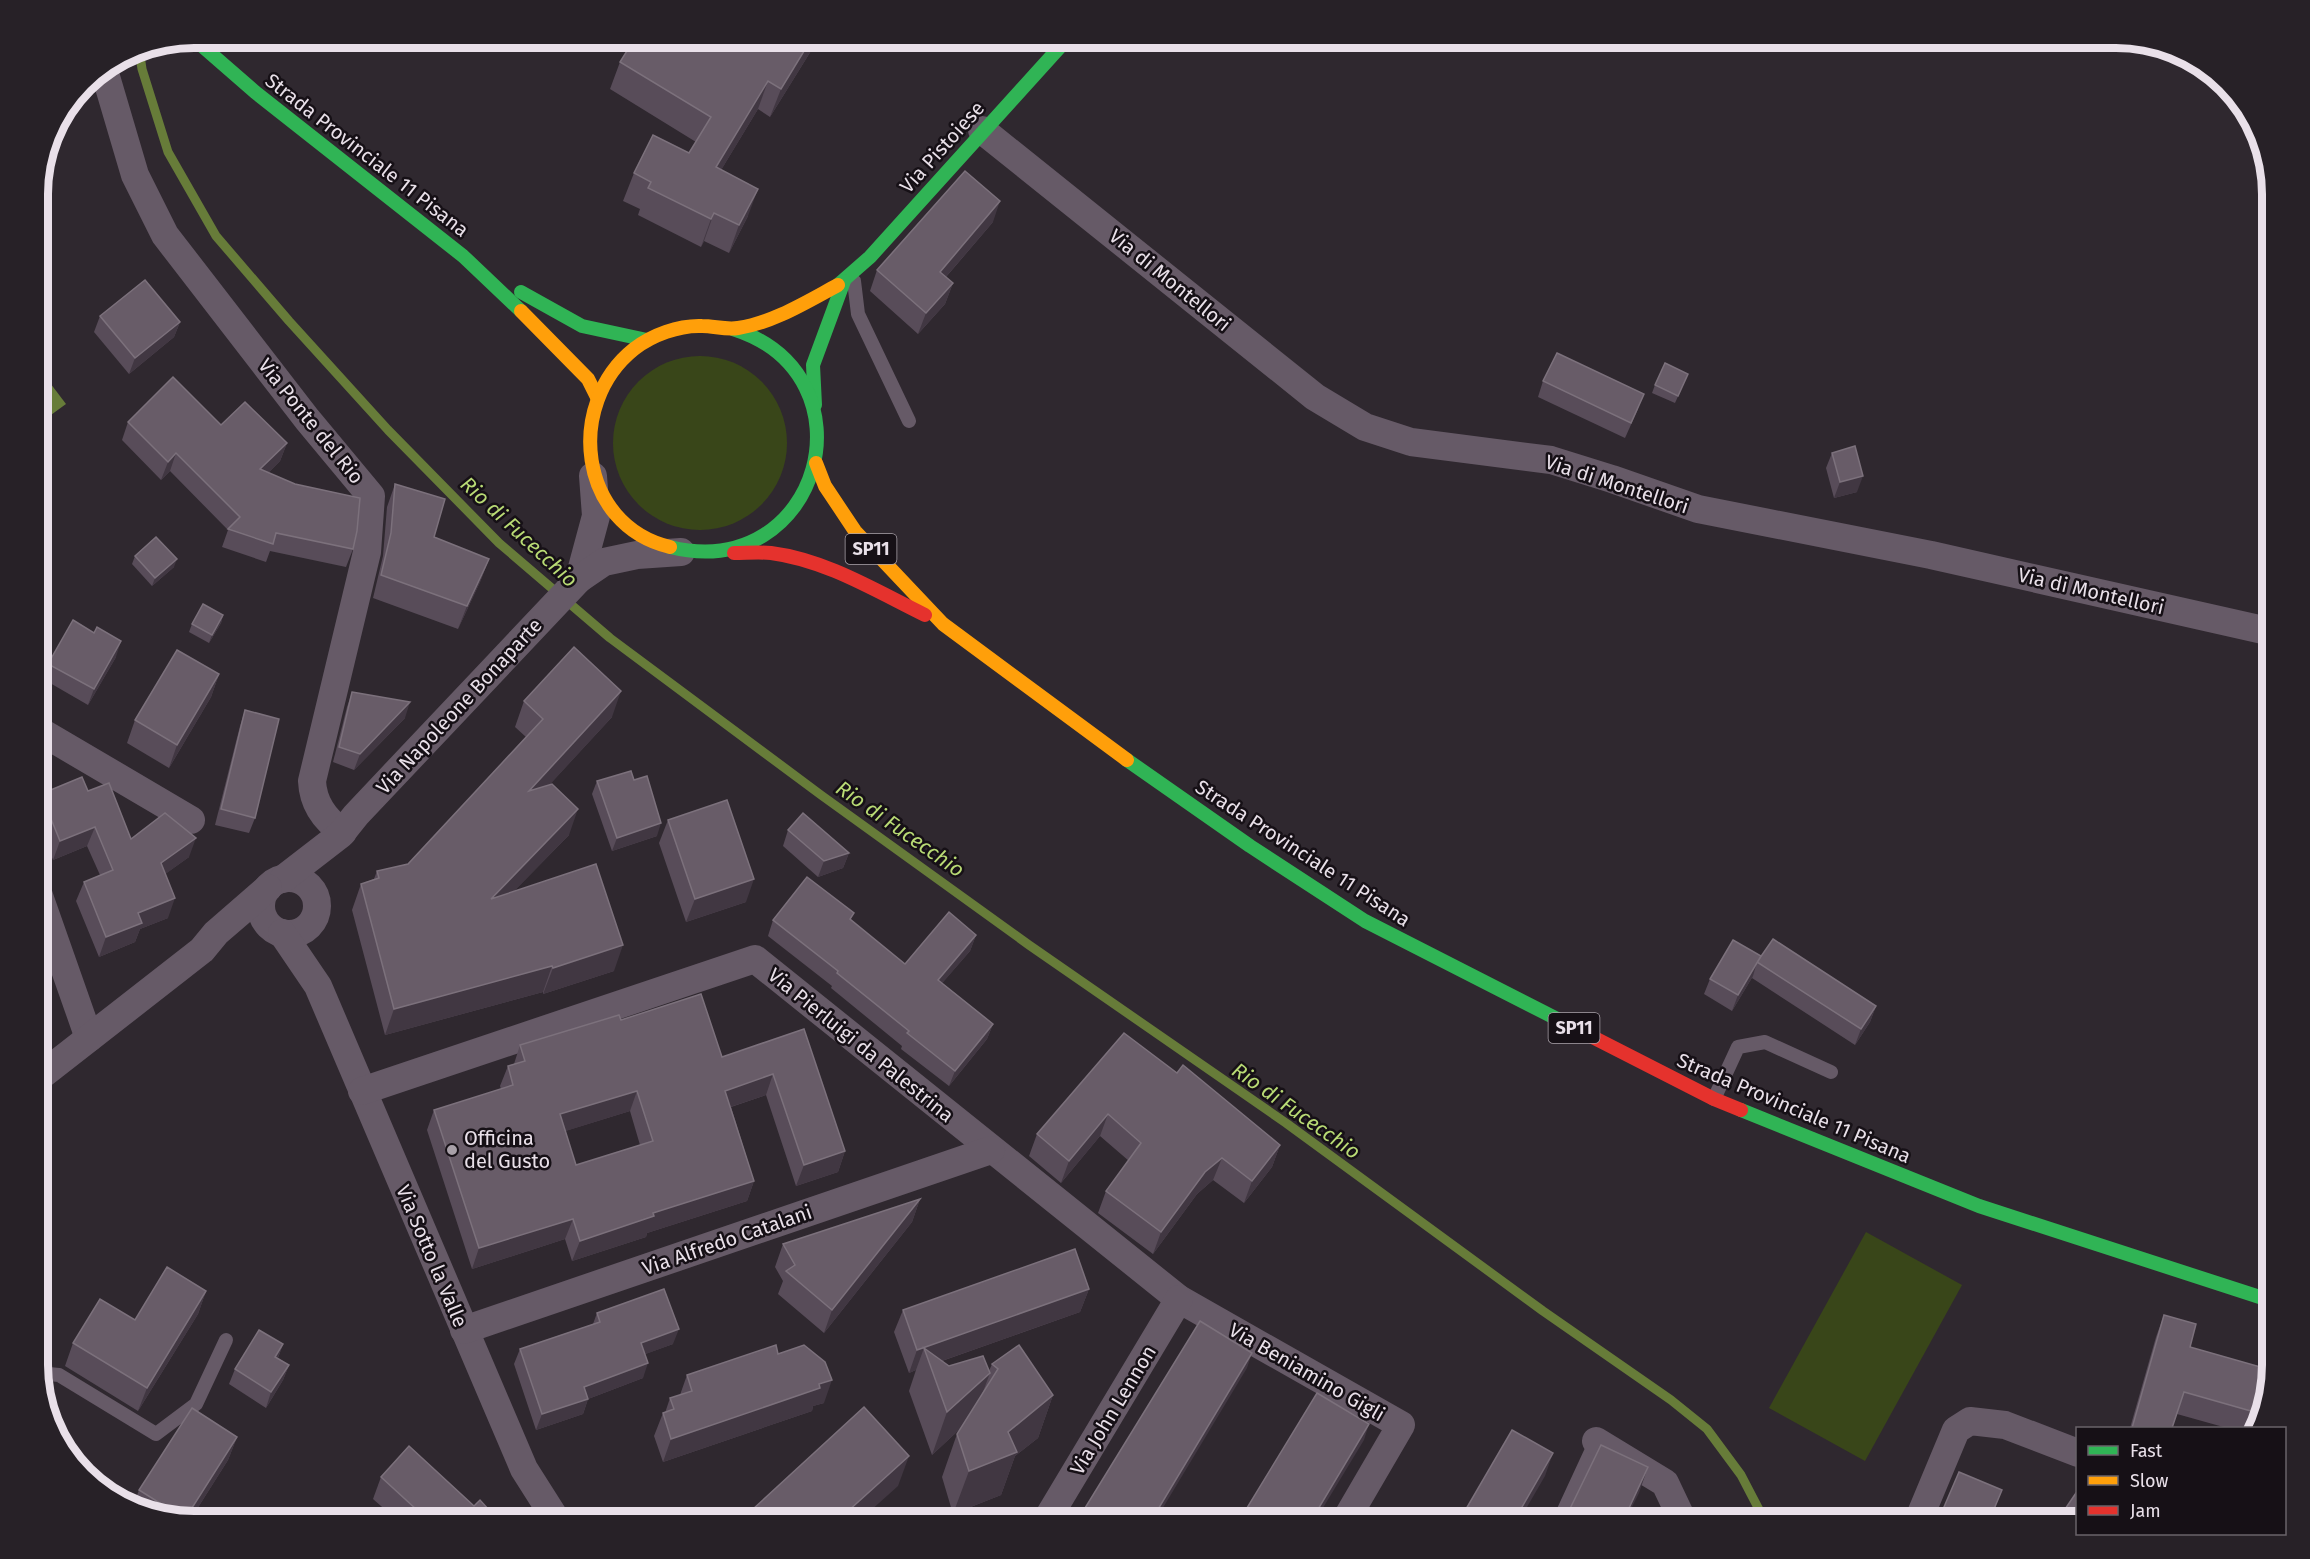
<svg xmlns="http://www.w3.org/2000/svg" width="2310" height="1559" font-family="'Fira Sans',sans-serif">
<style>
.green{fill:#394619}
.water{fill:#677c39}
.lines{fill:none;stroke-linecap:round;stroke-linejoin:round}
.stream{stroke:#677c39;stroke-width:9}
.lane{stroke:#665a67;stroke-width:14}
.street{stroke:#665a67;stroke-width:28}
.fast{stroke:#30b455;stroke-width:14}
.slow{stroke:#ff9f0a;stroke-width:14}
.jam{stroke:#e5322d;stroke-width:14}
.wall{fill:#584c59;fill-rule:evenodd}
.shaded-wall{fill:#413742}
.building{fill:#685c68;stroke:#7c717c;stroke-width:1.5;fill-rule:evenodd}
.poi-dot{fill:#a8a0a8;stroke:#161016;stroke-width:2}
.labels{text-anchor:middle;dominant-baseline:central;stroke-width:5;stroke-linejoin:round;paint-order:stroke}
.shield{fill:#161016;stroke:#aaa2aa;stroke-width:1.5}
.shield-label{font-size:18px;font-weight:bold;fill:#e9e0e9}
.street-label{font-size:20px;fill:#e9e0e9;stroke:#161016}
.poi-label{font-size:20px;fill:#e9e0e9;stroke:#161016;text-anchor:start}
.water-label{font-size:21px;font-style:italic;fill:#b9db75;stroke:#161016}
.rim{fill:none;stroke:#e9e0e9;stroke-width:8}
</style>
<rect width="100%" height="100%" fill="#2f282f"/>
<g class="green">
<circle cx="700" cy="443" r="87"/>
<polygon points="1866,1232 1962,1285 1865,1461 1769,1408"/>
</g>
<polygon class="water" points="38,367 66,404 44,420 38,411"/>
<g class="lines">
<polyline class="stream" points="139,49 142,69 168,152 216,236 289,321 388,430 499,543 610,638 821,795 1029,945 1286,1123 1543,1311 1671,1400 1707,1429 1741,1475 1765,1521"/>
<g class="lane">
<polyline points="854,281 858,314 909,421"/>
<polyline points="1714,1099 1738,1047 1765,1042 1831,1072"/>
<polyline points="38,1373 59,1375 156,1434 196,1404 226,1340"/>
<polyline points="1559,1521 1596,1441"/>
</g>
<g class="street">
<path d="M104,70L135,175L165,235L307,419L371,496L367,552L312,781C313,803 325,820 343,832"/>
<polyline points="982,130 1315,397 1365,427 1411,442 1551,460 1612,479 1698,509 1931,555 2272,632"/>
<polyline points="579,579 596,516 593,476"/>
<polyline points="38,730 191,820"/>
<circle cx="289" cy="906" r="28"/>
<polyline points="283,879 340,835 356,815 579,579 604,562 637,555 681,552"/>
<polyline points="38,893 89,1038"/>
<polyline points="282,933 318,986 524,1469 557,1521"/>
<polyline points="38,1078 202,950 216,933 268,888"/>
<polyline points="362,1091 755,959 1179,1299 1401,1425 1345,1521"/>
<polyline points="464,1330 991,1150"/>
<polyline points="1596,1441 1665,1483 1683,1521"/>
<polyline points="1046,1521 1179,1299"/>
<polyline points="1918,1521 1956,1430 1970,1421 2005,1425 2078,1453"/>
</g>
<g class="fast">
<polyline points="193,38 255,92 463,256 521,311"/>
<polyline points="838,285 870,257 1068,38"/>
<polyline points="521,292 582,326 647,340"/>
<polyline points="815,405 813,365 844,281"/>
<path d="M670,547C821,584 878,375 733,329"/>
<polyline points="1127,760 1250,846 1365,921 1569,1025"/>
<polyline points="1741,1110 1979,1206 2272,1301"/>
</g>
<g class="slow">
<polyline points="521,311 588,379 597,397"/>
<polyline points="816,463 825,486 855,531 943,624 1127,760"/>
<path d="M670,547C578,525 565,404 634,349C652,335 679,325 702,326C714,326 726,330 738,328C773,323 808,301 838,285"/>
</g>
<g class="jam">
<path d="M734,553C746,553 759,552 771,553C826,560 876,591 925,615"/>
<polyline points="1569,1025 1714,1099 1741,1110"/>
</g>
</g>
<g class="wall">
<polygon points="635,38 819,38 770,117 758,109 721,170 748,216 729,253 704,241 701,247 638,215 640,209 623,201 634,173 689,153 696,142 610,89 620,62"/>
<polygon points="993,222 946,277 953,283 945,304 918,334 870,291 877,270"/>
<polygon points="100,316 180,322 174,337 129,374 94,332"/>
<polygon points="1688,374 1675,403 1652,393 1655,385"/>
<polygon points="1543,381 1638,409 1625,438 1538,397"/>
<polygon points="128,422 221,425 287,443 280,461 268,473 353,549 346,567 270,551 266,562 222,547 228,530 170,471 161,480 122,440"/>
<polygon points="1832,453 1857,492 1834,498 1826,468"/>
<polygon points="395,484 434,537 489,559 480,582 458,629 373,598 383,556 387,507"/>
<polygon points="135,556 174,567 152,586 132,564"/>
<polygon points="223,615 221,623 209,643 189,632 192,624"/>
<polygon points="116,657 88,705 43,679 48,664"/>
<polygon points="219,674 211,697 169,768 127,743 135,720"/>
<polygon points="352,692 405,718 354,770 333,762 347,707"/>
<polygon points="524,701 612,717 549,785 569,835 514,891 614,971 543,994 543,992 385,1035 352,910 361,884 374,879 377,871 408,864 526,737 515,727"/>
<polygon points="245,710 255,818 249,833 215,825 240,726"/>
<polygon points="634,780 657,836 612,851 592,794 597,781"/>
<polygon points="88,791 131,839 189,857 165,874 168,918 140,929 135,942 99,957 76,901 84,882 100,875 87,846 53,860 38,822 38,803 41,794"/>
<polygon points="668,820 746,902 686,922 659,843"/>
<polygon points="788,830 849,853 843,868 818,877 783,846"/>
<polygon points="773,920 851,920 905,964 976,935 970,951 942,983 993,1024 987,1039 949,1086 901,1049 902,1046 831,988 832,986 768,936"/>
<polygon points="1761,956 1876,1006 1870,1022 1855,1045 1752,978 1753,976 1732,1011 1704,994 1710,979"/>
<path d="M621,1020L722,1057L804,1029L845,1151L838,1172L796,1186L766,1095L731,1107L754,1181L747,1201L647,1233L646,1237L572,1261L565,1239L472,1269L427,1130L434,1110L501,1089L500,1086L508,1066L514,1064L520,1045ZM630,1111L640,1145L576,1165L565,1131Z"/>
<polygon points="1177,1073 1280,1145 1272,1167 1244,1203 1213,1180 1197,1194 1153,1254 1098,1213 1106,1191 1129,1161 1100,1136 1061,1183 1029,1156 1037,1134"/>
<polygon points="920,1199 912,1222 824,1333 778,1294 783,1281 775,1267 783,1244"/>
<polygon points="1089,1289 1080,1312 942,1361 949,1366 989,1371 992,1364 1053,1395 1038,1438 1015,1456 1001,1495 953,1514 942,1477 957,1434 962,1427 932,1455 909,1391 916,1370 909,1373 894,1332 903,1310"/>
<polygon points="206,1291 198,1314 138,1411 65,1366 73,1343 135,1320"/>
<polygon points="597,1313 673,1344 645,1354 643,1378 588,1399 583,1414 536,1430 514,1364 520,1349 593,1324"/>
<polygon points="2164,1315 2190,1347 2271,1370 2253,1428 2227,1428 2177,1414 2172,1428 2130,1428 2156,1337"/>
<polygon points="283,1344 278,1358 289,1365 283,1380 266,1408 229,1384 235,1369"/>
<polygon points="778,1354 824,1403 813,1406 812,1411 663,1462 654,1436 663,1413 665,1413 670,1398 680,1395 687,1375"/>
<polygon points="237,1437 228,1460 190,1520 134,1503 139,1490"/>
<polygon points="381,1477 474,1506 499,1521 398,1521 373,1499"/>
</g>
<g class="shaded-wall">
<polygon points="812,38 819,38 770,117 781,89"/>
<polygon points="768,81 758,109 706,195 716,167"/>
<polygon points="758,189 748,216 729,253 739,225"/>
<polygon points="1000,201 993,222 932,293 940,272"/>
<polygon points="714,213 704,241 701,247 711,219"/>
<polygon points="953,283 945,304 918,334 926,313"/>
<polygon points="180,322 174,337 129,374 135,358"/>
<polygon points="287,443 280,461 254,487 260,469"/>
<polygon points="176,453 170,471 161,480 168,462"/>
<polygon points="1863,476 1857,492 1834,498 1840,482"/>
<polygon points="177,559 174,567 152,586 155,578"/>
<polygon points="489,559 480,582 458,629 467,606"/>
<polygon points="223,615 221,623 209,643 212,635"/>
<polygon points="121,641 116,657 88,705 94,689"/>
<polygon points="219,674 211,697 169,768 177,745"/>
<polygon points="621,691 612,717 520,817 529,791"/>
<polygon points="410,702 405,718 354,770 360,754"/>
<polygon points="578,809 569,835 481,925 491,899"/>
<polygon points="661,823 657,836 612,851 617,838"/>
<polygon points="95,827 87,846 53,860 60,841"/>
<polygon points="196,838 189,857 153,883 161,863"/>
<polygon points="849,853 843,868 818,877 824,861"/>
<polygon points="754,879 746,902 686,922 695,899"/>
<polygon points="175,898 168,918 140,929 135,942 99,957 106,937 138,913"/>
<polygon points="976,935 970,951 932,995 938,980"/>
<polygon points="623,945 614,971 543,994 553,968"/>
<polygon points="1757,962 1753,976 1732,1011 1738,995"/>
<polygon points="552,966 543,992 385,1035 394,1009"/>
<polygon points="1876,1006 1870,1022 1855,1045 1861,1029"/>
<polygon points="993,1024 987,1039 949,1086 955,1071"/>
<polygon points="773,1074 766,1095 718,1111 725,1091"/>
<polygon points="637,1091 630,1111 553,1135 560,1114"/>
<polygon points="1108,1114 1100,1136 1061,1183 1069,1161"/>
<polygon points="1280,1145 1272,1167 1244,1203 1252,1181"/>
<polygon points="845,1151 838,1172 796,1186 804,1165"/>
<polygon points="1222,1158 1213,1180 1197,1194 1153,1254 1161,1232 1205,1172"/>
<polygon points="754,1181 747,1201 647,1233 646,1237 572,1261 580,1241 653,1213"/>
<polygon points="920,1199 912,1222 824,1333 832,1310"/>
<polygon points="573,1219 565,1239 472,1269 479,1248"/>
<polygon points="1089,1289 1080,1312 930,1365 924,1348 916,1370 909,1373 917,1350"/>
<polygon points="206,1291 198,1314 138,1411 147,1388"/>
<polygon points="679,1329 673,1344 635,1358 641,1343"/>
<polygon points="283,1344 277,1360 275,1357"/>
<polygon points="1252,1353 1247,1368 1155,1521 1151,1521"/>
<polygon points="648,1363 643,1378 588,1399 583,1414 536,1430 542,1414 584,1387"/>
<polygon points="289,1365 283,1380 266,1408 271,1392"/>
<polygon points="990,1373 974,1416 932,1455 947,1412"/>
<polygon points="832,1380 824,1403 813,1406 812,1411 663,1462 671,1439"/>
<polygon points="1053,1395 1038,1438 1015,1456 1001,1495 953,1514 969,1471 1008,1432"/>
<polygon points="1369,1424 1364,1440 1315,1521 1311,1521"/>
<polygon points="237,1437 228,1460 190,1520 185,1519"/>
<polygon points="1553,1453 1545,1476 1519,1521 1514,1521"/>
<polygon points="909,1456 898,1486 859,1521 837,1521"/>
<polygon points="1648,1467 1639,1493 1625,1521 1623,1521"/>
</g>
<g class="building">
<polygon points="635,38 812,38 781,89 768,81 716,167 758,189 739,225 714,213 711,219 648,188 651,182 634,173 653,135 689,153 711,117 620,62"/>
<polygon points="965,171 1000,201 940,272 953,283 926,313 877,270"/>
<polygon points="145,280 180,322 135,358 100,316"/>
<polygon points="1557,353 1644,394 1631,423 1543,381"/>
<polygon points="1665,363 1688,374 1678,396 1655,385"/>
<polygon points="173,377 221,425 245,402 287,443 260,469 295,484 360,498 357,531 353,549 276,533 273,544 228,529 240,517 176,453 168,462 128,422"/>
<polygon points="1855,446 1863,476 1840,482 1832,453"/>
<polygon points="395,484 445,499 434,537 489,559 467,606 381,575 391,533"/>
<polygon points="156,537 177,559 155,578 135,556"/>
<polygon points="203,604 223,615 212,635 192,624"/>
<polygon points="73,620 94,633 97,627 121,641 94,689 48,664"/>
<polygon points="574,647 621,691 529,791 552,784 578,809 491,899 596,864 623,945 553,968 552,966 394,1009 361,884 379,878 377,871 408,864 543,719 524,701"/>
<polygon points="177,650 219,674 177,745 135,720"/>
<polygon points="352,692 410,702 360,754 339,747"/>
<polygon points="245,710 279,719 255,818 221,809"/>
<polygon points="631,771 634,780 647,776 661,823 617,838 597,781"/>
<polygon points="82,777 88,791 109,783 131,839 165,813 196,838 161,863 175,898 138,913 142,923 106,937 84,882 113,870 95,827 60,841 41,794"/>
<polygon points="727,800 754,879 695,899 668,820"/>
<polygon points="803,813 849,853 824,861 788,830"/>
<polygon points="807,877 854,913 850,919 905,964 949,912 976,935 938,980 993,1024 955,1071 907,1033 909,1031 837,973 838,971 773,920"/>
<polygon points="1773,939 1876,1006 1861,1029 1757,962"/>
<polygon points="1733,940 1761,956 1738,995 1710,979"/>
<path d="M701,994L722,1057L804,1029L845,1151L804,1165L773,1074L725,1091L754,1181L653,1213L654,1216L580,1241L573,1219L479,1248L434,1110L513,1085L508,1066L525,1061L520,1045L619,1015L621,1020ZM637,1091L653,1141L576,1165L560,1114Z"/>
<polygon points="1124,1033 1177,1073 1183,1065 1280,1145 1252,1181 1222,1158 1205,1172 1161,1232 1106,1191 1141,1143 1108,1114 1069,1161 1037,1134"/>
<polygon points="920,1199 832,1310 786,1271 795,1265 783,1244"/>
<polygon points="1075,1249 1089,1289 917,1350 903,1310"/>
<polygon points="167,1267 206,1291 147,1388 73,1343 100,1299 135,1320"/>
<polygon points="664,1289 679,1329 641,1343 648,1363 584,1387 588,1399 542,1414 520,1349 600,1322 597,1313"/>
<polygon points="2164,1315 2196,1324 2190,1347 2271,1370 2258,1413 2184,1392 2172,1428 2132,1428"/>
<polygon points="1200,1321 1252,1353 1151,1521 1077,1521"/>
<polygon points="259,1330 283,1344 275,1357 289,1365 271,1392 235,1369"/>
<polygon points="776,1345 778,1354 804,1345 825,1362 832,1380 819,1384 820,1388 671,1439 663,1413 674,1409 670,1398 692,1391 687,1375"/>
<polygon points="1019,1345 1053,1395 1008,1432 1017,1452 969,1471 957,1434 998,1369 992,1364"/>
<polygon points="924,1348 949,1366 983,1356 990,1373 947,1412"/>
<polygon points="1317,1393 1369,1424 1311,1521 1239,1521"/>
<polygon points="864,1407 909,1456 837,1521 740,1521"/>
<polygon points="192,1408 237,1437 185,1519 139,1490"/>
<polygon points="1512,1430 1553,1453 1514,1521 1459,1521"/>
<polygon points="1601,1445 1648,1467 1623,1521 1564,1521"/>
<polygon points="409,1446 474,1506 480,1500 499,1521 429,1521 381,1477"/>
<polygon points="1959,1472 2002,1490 1989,1521 1938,1521"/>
<polygon points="2078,1490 2078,1521 2057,1521"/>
</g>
<circle class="poi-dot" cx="452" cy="1150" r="6"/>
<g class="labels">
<g class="shield">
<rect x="845.5" y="534" width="51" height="30" rx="4.5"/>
<rect x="1548.5" y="1013" width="51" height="30" rx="4.5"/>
</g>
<g class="shield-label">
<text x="871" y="549">SP11</text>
<text x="1574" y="1028">SP11</text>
</g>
<g class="street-label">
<text transform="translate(942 147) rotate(-48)">Via Pistoiese</text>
<text transform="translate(367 155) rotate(38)">Strada Provinciale 11 Pisana</text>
<text transform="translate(1170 280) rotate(39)">Via di Montellori</text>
<text transform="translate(311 421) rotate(51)">Via Ponte del Rio</text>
<text transform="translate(1617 484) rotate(18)">Via di Montellori</text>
<text transform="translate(2091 591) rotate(13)">Via di Montellori</text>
<text transform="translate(459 706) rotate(-47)">Via Napoleone Bonaparte</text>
<text transform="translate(1303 853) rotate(33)">Strada Provinciale 11 Pisana</text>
<text transform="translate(861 1045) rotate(39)">Via Pierluigi da Palestrina</text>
<text transform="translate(1794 1108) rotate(23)">Strada Provinciale 11 Pisana</text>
<text transform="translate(727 1240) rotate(-19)">Via Alfredo Catalani</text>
<text transform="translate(432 1256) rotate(67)">Via Sotto la Valle</text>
<text transform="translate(1307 1372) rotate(30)">Via Beniamino Gigli</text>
<text transform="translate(1113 1410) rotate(-59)">Via John Lennon</text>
</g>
<g class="poi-label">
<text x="464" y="1138">Officina<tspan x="464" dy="23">del Gusto</tspan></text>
</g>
<g class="water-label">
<text transform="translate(519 532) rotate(43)">Rio di Fucecchio</text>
<text transform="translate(900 829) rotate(35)">Rio di Fucecchio</text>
<text transform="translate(1296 1111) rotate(35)">Rio di Fucecchio</text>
</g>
</g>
<path d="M0 0H2310V1559H0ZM194 48H2116A146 146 0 0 1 2262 194V1365A146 146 0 0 1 2116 1511H194A146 146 0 0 1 48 1365V194A146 146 0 0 1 194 48Z" fill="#272127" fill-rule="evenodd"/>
<path class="rim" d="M194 48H2116A146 146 0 0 1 2262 194V1365A146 146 0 0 1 2116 1511H194A146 146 0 0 1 48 1365V194A146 146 0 0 1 194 48Z"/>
<rect x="2076" y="1427" width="210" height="108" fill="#161016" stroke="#6a636a" stroke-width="1.5"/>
<rect x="2088" y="1446" width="30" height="9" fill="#30b455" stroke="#6a636a" stroke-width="1.5"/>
<text x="2130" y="1457" font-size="18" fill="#e9e0e9">Fast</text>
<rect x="2088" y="1476" width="30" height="9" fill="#ff9f0a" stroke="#6a636a" stroke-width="1.5"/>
<text x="2130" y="1487" font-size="18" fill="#e9e0e9">Slow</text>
<rect x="2088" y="1506" width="30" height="9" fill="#e5322d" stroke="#6a636a" stroke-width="1.5"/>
<text x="2130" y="1517" font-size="18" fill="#e9e0e9">Jam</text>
</svg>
